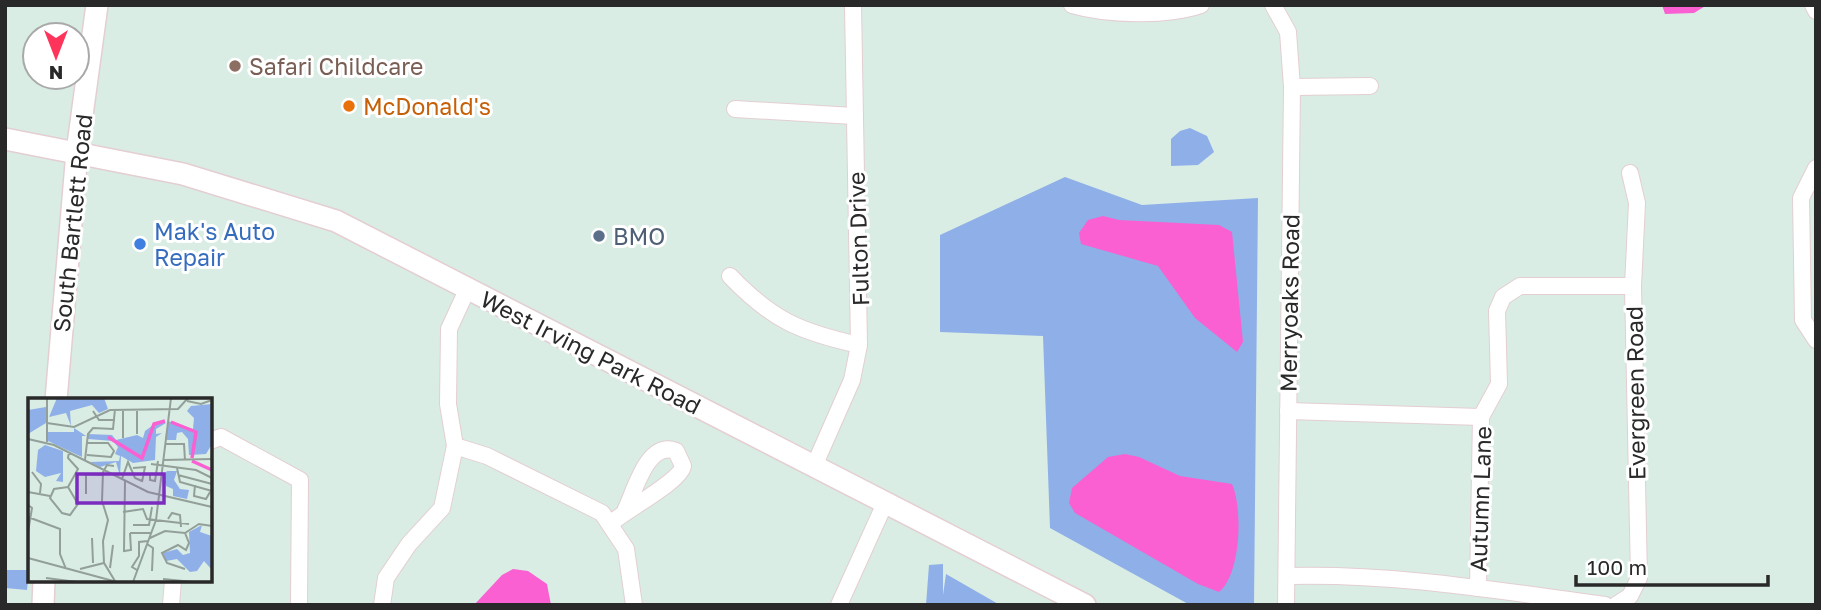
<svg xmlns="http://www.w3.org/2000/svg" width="1821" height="610" font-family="'Golos Text',sans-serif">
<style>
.green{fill:#8fafe9}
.water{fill:#fa60d2}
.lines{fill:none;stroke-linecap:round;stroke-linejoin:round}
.street-casing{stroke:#e4ced2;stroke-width:18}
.secondary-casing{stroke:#e4ced2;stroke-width:24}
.street{stroke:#fff;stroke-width:16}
.secondary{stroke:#fff;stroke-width:21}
.education-dot{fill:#8d6e63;stroke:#fff;stroke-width:2.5}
.food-dot{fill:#e8710a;stroke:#fff;stroke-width:2.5}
.service-dot{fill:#5c6f8a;stroke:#fff;stroke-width:2.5}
.shop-dot{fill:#3f7fe0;stroke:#fff;stroke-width:2.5}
.labels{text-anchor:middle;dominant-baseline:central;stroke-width:6;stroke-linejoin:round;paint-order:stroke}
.education-label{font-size:23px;fill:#785e54;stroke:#fff;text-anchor:start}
.food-label{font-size:23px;fill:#c56008;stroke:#fff;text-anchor:start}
.street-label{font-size:23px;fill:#292929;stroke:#fff}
.shop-label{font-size:23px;fill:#366cbe;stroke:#fff;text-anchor:start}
.service-label{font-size:23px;fill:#4e5e75;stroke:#fff;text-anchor:start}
.inset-river{fill:none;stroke:#fa60d2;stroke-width:3.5}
.inset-road{fill:none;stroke:#939f99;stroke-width:2}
.view{fill:#7b2cbf;fill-opacity:0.15;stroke:#7b2cbf;stroke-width:3.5}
.inset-edge{fill:none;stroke:#292929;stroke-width:3.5}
</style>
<rect width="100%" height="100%" fill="#d9ede4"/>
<g class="green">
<polygon points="1190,128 1207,136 1214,152 1198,165 1171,166 1171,139 1180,131"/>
<polygon points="1065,177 1142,205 1258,198 1254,605 1190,605 1050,528 1043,336 940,332 940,235"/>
<polygon points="943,564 943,595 946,574 1000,605 926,605 929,565"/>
<polygon points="5,570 29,570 27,590 5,588"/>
</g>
<g class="water">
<polygon points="1662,5 1707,5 1694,13 1665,14"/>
<polygon points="1103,216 1119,220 1219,225 1232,232 1243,342 1237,352 1195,318 1158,266 1081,244 1079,233 1088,220"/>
<path d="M1125,454L1139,457L1180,476L1232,484C1243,508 1241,575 1219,592L1198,584L1075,513L1069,503L1072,488L1108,457Z"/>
<polygon points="513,569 528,571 547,584 551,605 474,605 502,575"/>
</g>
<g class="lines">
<defs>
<g id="street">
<path d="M1072,5C1107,15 1166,17 1201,5"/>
<polyline points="1273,5 1288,32 1292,87 1286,605"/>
<polyline points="1813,5 1816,11"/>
<polyline points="1292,87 1370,86"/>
<polyline points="735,109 854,116"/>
<polyline points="1816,168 1801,198 1803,320 1816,340"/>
<path d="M730,276C772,320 800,332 859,345"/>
<polyline points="1288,411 1481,417"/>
<polyline points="210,441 221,437 300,480 299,605"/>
<polyline points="455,446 487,456 602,513 626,549 634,605"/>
<polyline points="815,464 852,380 859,345 853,5"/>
<path d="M610,524C625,510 680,482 683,466L676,451C647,440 635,491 625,511"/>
<path d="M1287,576C1393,573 1500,591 1605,605"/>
<polyline points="1478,588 1481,417 1499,384 1497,311 1503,297 1520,286 1633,286"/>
<polyline points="171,605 173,580"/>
<polyline points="382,605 386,578 409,544 442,508 455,446 448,404 449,329 467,290"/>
<polyline points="839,605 886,501"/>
<polyline points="1616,605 1630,596 1639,578 1633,286 1637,203 1630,173"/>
</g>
<g id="secondary">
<polyline points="5,139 183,174 336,221 1085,605"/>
<polyline points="56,400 77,152 97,5"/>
<polyline points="43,605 44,580"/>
</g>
</defs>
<use href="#street" class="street-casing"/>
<use href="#secondary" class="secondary-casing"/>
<use href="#street" class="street"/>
<use href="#secondary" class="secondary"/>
</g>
<circle class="education-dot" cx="235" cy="66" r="7"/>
<circle class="food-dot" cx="349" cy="106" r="7"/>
<circle class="service-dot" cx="599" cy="236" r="7"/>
<circle class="shop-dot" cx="140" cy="244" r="7"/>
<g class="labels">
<g class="education-label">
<text x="249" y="66">Safari Childcare</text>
</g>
<g class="food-label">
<text x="363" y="106">McDonald's</text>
</g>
<g class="street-label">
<text transform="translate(72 223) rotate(-84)">South Bartlett Road</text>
<text transform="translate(858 239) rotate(-92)">Fulton Drive</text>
<text transform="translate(1289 303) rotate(-89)">Merryoaks Road</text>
<text transform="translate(591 352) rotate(27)">West Irving Park Road</text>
<text transform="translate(1635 393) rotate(-91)">Evergreen Road</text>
<text transform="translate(1480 499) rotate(-88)">Autumn Lane</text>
</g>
<g class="shop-label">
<text x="154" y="231">Mak's Auto<tspan x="154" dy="26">Repair</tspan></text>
</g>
<g class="service-label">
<text x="613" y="236">BMO</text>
</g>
</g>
<g transform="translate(28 398)">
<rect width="184" height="184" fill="#d9ede4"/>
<path d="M29,0H76L80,11L71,15L64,7L42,13L43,28L38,15L21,19ZM184,6V46L178,56L161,57L160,41L154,34L149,35L148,42H137L140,23L165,31L166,20L159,13L163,8ZM18,9V25L0,36V12ZM128,25H138L128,31V36L134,35L128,39L127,62L105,65L93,58L92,78L88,64L72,69L62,64L91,63L92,58L87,56L90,49L85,43L60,41V36L84,37L88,42L109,37L115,40L117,33ZM46,30L58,38H54V59L20,43L19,34H46ZM17,47L35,53V84L28,83L33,75L17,79L8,73L10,52ZM139,73H149L146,82L152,91L161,92L159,101L145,98V91L138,88L135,78ZM174,127L172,134L184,138V172L176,163L169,173L162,174L149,161L138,163L135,155L149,151L155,157L162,155L161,134Z" fill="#8fafe9"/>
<path class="inset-river" d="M143,24L168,34L164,60M80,39L114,60L126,26L137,23M164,63L184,72"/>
<path class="inset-road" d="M88,0H113M159,3L173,6L184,2M65,13L71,22H87M19,25L46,29L82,12L150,11L160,0M109,36V11M95,40V11M0,41L26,47L120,94L184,109M19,44V0M59,45H80L86,53L83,59L59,57M137,46H156L157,62M57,62L60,36L65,30L85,31L87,11M135,62L184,61M123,66L168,72L184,80M105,70L117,69L114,84M149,70L152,84L184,93M4,74L13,86L12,95M122,75V82L127,83L130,63M150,77L184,86M94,81L100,64L107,80L114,83M97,83L96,153L103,152L102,135M167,87L166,98L178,101L182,94M40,89L26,91L22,100L34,115L42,117L50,106L40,89L50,71L40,60L41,54M0,94L22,98M58,96V76L75,77M0,107L4,110L0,134M95,114L115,111L119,121L161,126M0,119L32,131V156L38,171M140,121L144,115L152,117L153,129M105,127H121L124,109M102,135H123M64,140L65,165M122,140L137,133L157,135L171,126L184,128M119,146L125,150L124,173M0,160L89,184M76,165L75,143L80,122L74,103L75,74L79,67L86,68M82,170L85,147M52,171L76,165L87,183M157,171L139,165L134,155L150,147L158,152L161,145L157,135M109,172L104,169L111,158V144L120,143M18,180L49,184M135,181L165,184M105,184L128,122L143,0"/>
<path class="view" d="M49,76H136V105H49Z"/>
<rect width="184" height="184" class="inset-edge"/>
</g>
<rect width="1821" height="610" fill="none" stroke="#292929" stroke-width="14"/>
<g transform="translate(56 56) rotate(180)"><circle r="33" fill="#ffffff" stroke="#a9a9a9" stroke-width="2"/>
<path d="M0-5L12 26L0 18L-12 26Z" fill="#ff345b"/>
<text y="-10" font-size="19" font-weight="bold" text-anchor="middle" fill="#292929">N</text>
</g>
<path d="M1576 575v10h192v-10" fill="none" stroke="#292929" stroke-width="3.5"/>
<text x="1587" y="575" font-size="21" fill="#292929" stroke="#ffffff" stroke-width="5" paint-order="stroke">100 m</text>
</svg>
